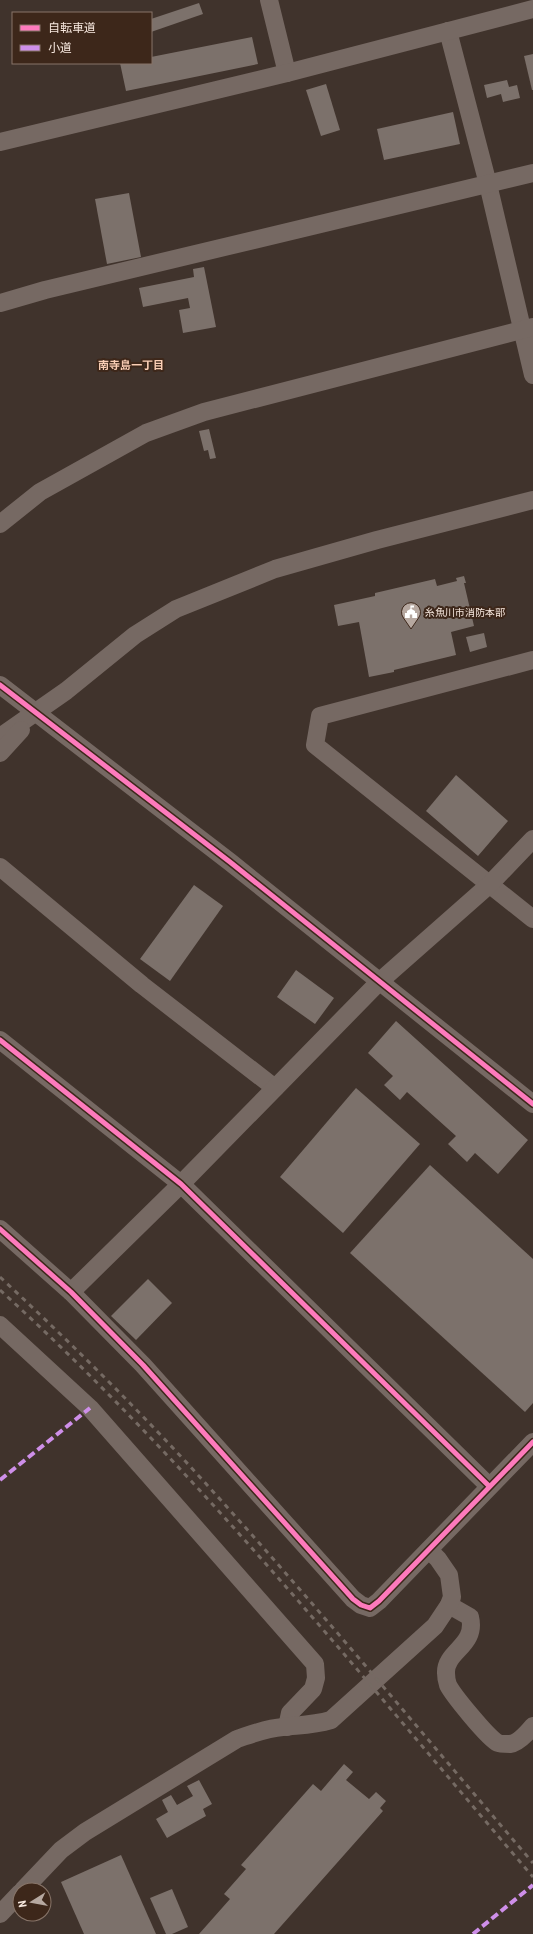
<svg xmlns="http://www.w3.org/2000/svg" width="533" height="1934" font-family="'Roboto Condensed','Noto Sans JP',sans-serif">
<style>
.building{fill:#7c716b}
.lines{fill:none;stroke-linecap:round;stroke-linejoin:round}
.minor{stroke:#766963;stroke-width:18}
.rail{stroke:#756a63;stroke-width:3;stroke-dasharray:5 5;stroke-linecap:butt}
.quiet{stroke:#ce8fe9;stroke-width:4;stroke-dasharray:8 4;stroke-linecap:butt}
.cycleway-casing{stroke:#3d271a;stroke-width:8}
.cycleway{stroke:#fd7abc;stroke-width:5}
.labels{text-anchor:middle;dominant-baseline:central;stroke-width:4;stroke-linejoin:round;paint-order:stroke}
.poi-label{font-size:10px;fill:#f6e7de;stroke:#3d271a;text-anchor:start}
.neighbourhood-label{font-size:11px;font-weight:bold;fill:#fbcfb6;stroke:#3d271a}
</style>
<rect width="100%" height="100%" fill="#40332c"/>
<g class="building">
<polygon points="199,3 203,14 151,32 151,19"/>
<polygon points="252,37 258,64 126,91 120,63 151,63 151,57"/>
<polygon points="533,54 533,90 532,90 524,56"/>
<polygon points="507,80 509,87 517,85 520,98 503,102 501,94 487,98 484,85"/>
<polygon points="326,84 340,130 321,136 306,90"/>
<polygon points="453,112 460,144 384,160 377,129"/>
<polygon points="129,193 141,257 107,264 95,199"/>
<polygon points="204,267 216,327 183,333 179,310 190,308 188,298 143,307 139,288 194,277 193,269"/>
<polygon points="209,429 216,458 210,459 208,450 204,451 199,431"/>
<polygon points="464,576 466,583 464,583 474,626 451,632 456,655 394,670 394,672 369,677 359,622 338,626 334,605 375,596 375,593 435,579 437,586 457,581 456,578"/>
<polygon points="484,633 487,647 470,652 466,637"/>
<polygon points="456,775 508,821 478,856 426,811"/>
<polygon points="194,885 223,906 170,981 140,959"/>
<polygon points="296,970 334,998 315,1024 277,997"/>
<polygon points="396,1021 528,1140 498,1174 475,1153 467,1162 448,1144 456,1136 407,1092 400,1100 384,1085 393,1076 368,1053"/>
<polygon points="356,1088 420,1144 343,1233 280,1177"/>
<polygon points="430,1165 533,1259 533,1403 525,1412 350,1253"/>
<polygon points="148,1279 172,1303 136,1340 111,1316"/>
<polygon points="344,1764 353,1772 346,1780 369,1799 376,1792 386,1801 380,1808 383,1811 274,1934 199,1934 230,1899 224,1894 246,1869 241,1865 313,1784 321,1791"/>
<polygon points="199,1780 212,1804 203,1809 206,1816 167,1838 156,1819 168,1812 162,1800 171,1795 177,1805 193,1796 187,1786"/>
<polygon points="121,1855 156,1934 84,1934 61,1882"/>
<polygon points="172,1889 188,1927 172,1934 166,1934 150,1898"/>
</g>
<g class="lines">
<g class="minor">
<polyline points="269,0 287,73"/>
<polyline points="448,31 488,184 533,375"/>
<polyline points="0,142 287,73 533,9"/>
<polyline points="0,303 45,290 533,173"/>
<polyline points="0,524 40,492 146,433 204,412 533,327"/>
<polyline points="533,660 320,716 315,745 533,919"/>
<polyline points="0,685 230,862 533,1104"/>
<polyline points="0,737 66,691 135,635 176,609 275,569 377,540 533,500"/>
<polyline points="0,753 21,730"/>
<polyline points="0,867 142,985 275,1088"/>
<polyline points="0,1040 181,1184 489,1486"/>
<polyline points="0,1229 71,1292 143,1365 353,1599 361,1605 370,1608 379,1601 533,1442"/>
<polyline points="71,1292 181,1184 379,982 489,885 533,839"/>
<polyline points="0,1325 90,1408 315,1664 316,1678 313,1689 290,1713 287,1727"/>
<path d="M449,1605L470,1617C477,1646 445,1651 446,1673C446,1676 447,1682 448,1685C453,1695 488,1738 498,1743C500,1744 507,1744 510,1744C518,1743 528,1732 533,1726"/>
<path d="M23,1890L61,1850L85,1832L237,1739C252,1734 267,1728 283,1727C301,1725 314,1725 331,1720L435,1626L449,1605L452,1597L449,1575L438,1559L429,1550"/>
<polyline points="0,1914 20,1893"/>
</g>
<g class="rail">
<path d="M0,1277C72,1344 142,1413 208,1486C319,1608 425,1737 533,1863"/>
<path d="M0,1290C196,1468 361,1676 533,1877"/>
</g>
<g class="quiet">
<polyline points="0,1480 90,1408"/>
<polyline points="473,1934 533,1885"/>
</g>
<defs>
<g id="cycleway">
<polyline points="0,685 230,862 533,1104"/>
<polyline points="0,1040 181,1184 489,1486"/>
<polyline points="0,1229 71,1292 143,1365 353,1599 361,1605 370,1608 379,1601 533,1442"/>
</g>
</defs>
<use href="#cycleway" class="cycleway-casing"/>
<use href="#cycleway" class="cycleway"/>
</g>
<defs>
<symbol id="civic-pin" viewBox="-11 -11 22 30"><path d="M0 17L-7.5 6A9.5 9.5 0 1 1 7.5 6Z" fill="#b6a8a0" stroke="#3d271a"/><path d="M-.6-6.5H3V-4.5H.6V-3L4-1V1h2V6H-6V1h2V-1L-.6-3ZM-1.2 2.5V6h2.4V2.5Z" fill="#fff"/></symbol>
</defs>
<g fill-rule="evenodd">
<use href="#civic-pin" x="400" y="601" width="22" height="30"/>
</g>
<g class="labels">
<g class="poi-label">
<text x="425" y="612">糸魚川市消防本部</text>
</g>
<g class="neighbourhood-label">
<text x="131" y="365">南寺島一丁目</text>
</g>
</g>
<rect x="12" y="12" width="140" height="52" fill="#3d271a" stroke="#877468"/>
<rect x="20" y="25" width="20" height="6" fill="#fd7abc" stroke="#877468"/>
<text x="48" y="32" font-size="12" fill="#f6e7de">自転車道</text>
<rect x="20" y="45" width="20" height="6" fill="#ce8fe9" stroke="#877468"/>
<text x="48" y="52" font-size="12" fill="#f6e7de">小道</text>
<g transform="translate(32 1902) rotate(259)"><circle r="19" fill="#3d271a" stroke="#877468"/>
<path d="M0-3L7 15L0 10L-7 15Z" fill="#b6a8a0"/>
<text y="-6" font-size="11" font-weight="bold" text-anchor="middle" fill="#f6e7de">N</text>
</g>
</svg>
